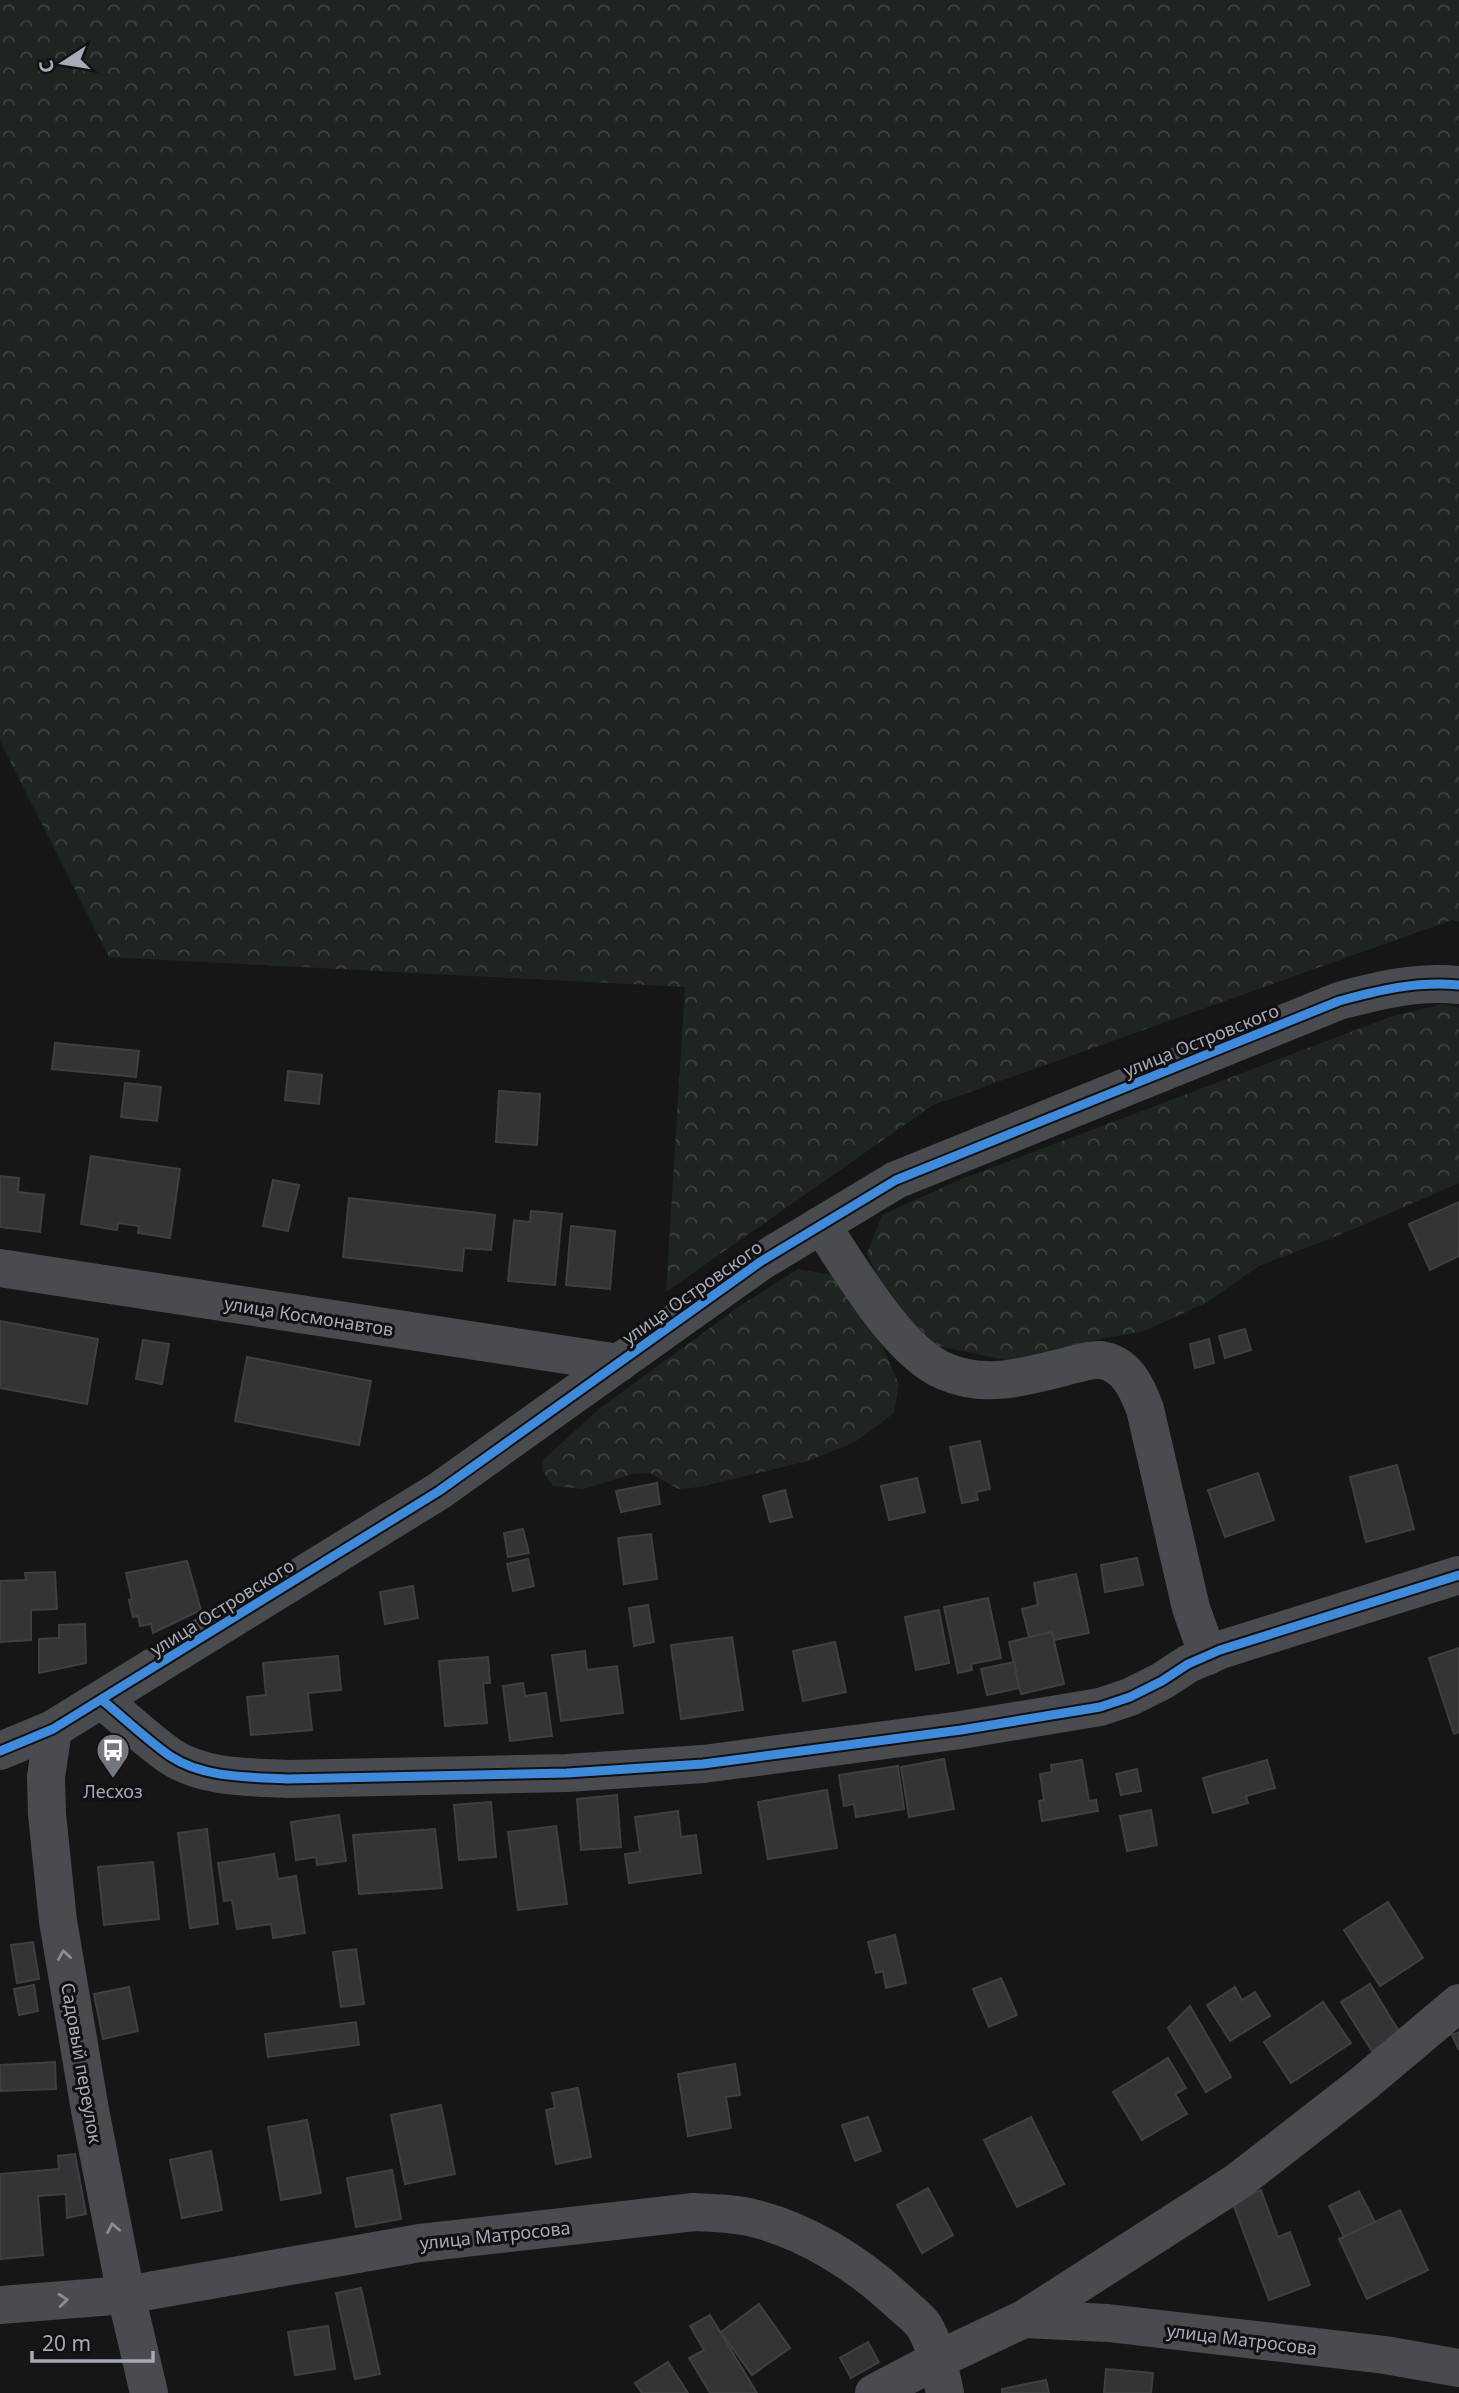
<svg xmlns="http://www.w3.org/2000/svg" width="1459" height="2393" font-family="'Noto Sans',sans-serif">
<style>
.forest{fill:url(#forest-crowns)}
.building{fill:#343436;stroke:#3f3f42;stroke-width:2}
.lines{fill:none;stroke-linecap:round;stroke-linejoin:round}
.minor{stroke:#4a4b4f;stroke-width:38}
.cycleway-casing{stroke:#111012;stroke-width:13}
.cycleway{stroke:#408adc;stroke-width:9}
.oneway{stroke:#8b8e98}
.labels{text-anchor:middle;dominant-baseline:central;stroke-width:6;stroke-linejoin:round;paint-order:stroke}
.street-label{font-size:18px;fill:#a7abb7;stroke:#111012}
.poi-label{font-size:18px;fill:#a7abb7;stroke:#111012}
</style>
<defs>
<pattern id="forest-crowns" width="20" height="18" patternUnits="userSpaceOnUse" patternTransform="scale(1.75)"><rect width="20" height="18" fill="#1e2520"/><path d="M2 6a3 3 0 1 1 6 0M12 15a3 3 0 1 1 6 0" fill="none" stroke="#3c423e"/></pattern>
</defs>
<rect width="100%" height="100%" fill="#161616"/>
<g class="forest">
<polygon points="0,0 1459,0 1459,922 1452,920 933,1105 666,1292 685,987 109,957 0,741"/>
<polygon points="1442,1004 1459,1008 1459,1183 1344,1233 1259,1266 1206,1303 1144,1331 1076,1344 1011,1361 938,1346 887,1298 867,1253 882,1215 959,1180 1390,1017"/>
<polygon points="798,1269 833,1275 854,1300 881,1344 899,1384 894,1413 855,1442 808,1461 700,1487 678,1489 650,1473 633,1474 583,1489 553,1486 542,1470 543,1460 600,1408 740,1306"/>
</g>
<g class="building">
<polygon points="55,1043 139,1051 136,1077 52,1069"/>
<polygon points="288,1071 322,1075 319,1104 285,1100"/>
<polygon points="125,1083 161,1087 157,1121 121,1117"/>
<polygon points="499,1091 540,1094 537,1145 496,1142"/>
<polygon points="91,1156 180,1169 170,1238 138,1233 139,1226 118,1223 117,1230 81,1224"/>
<polygon points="0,1176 19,1178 18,1192 44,1195 40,1232 0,1227"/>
<polygon points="273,1180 299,1185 288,1231 263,1226"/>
<polygon points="349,1198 495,1215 491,1250 464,1248 462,1271 343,1257"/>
<polygon points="1459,1202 1459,1256 1430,1270 1409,1224"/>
<polygon points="531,1211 562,1214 555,1285 508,1281 514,1220 530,1222"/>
<polygon points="571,1226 615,1231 610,1289 566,1285"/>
<polygon points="0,1321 98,1339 87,1404 0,1388"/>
<polygon points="1245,1329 1251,1350 1225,1358 1219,1336"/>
<polygon points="1209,1339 1214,1363 1195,1368 1190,1344"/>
<polygon points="143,1340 169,1344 162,1384 136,1379"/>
<polygon points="247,1357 371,1381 359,1445 235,1421"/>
<polygon points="980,1441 990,1489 976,1492 978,1500 962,1503 950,1447"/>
<polygon points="1397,1465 1414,1529 1366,1542 1350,1477"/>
<polygon points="1258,1473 1274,1520 1225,1537 1208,1490"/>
<polygon points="917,1478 925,1512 889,1520 881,1486"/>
<polygon points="657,1483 660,1504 621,1512 616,1491"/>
<polygon points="785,1490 792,1517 770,1522 763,1496"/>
<polygon points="523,1529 529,1553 508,1557 504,1533"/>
<polygon points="651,1534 657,1579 624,1584 618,1538"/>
<polygon points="1137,1558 1143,1585 1105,1592 1101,1565"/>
<polygon points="528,1559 534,1586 513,1591 507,1564"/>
<polygon points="187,1561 201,1610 153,1633 151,1624 140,1626 138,1616 133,1617 129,1600 132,1599 126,1573"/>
<polygon points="55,1572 57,1609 31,1610 31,1640 0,1642 0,1581 26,1580 25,1573"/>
<polygon points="1076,1574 1089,1633 1054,1640 1052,1632 1029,1637 1022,1609 1038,1605 1034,1583"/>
<polygon points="413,1586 418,1618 385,1624 380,1592"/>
<polygon points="988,1598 1001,1658 971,1664 972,1670 958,1673 944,1607"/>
<polygon points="648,1605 654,1642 634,1646 629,1608"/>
<polygon points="939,1610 949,1663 916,1670 905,1617"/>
<polygon points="85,1624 86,1663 39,1673 39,1639 59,1638 59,1625"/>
<polygon points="1052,1632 1064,1684 1021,1694 1009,1642"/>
<polygon points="732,1637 743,1710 681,1719 671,1645"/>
<polygon points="835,1642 846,1692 803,1701 793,1651"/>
<polygon points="1459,1648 1459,1732 1454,1734 1429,1658"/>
<polygon points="585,1651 587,1670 617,1666 623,1713 561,1721 552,1655"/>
<polygon points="338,1656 341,1690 308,1693 312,1730 251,1735 247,1697 266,1695 263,1663"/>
<polygon points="488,1657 490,1683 483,1683 487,1723 445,1726 439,1661"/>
<polygon points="1014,1662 1019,1688 987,1695 981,1669"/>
<polygon points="523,1683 525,1696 546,1693 552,1736 510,1741 503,1686"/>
<polygon points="944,1759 954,1809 909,1817 901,1767"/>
<polygon points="1082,1760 1089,1801 1096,1800 1098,1811 1042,1821 1039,1801 1044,1800 1040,1774 1052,1772 1051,1765"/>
<polygon points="1267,1760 1275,1788 1246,1796 1248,1803 1213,1813 1203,1778"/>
<polygon points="898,1766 904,1809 856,1817 854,1804 844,1806 839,1775"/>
<polygon points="1137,1769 1141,1791 1121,1795 1116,1774"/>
<polygon points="827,1790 837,1848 768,1859 758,1802"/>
<polygon points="617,1795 621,1847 581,1850 577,1799"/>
<polygon points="491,1802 496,1857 459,1860 454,1805"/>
<polygon points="1151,1810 1157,1845 1127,1851 1120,1816"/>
<polygon points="678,1811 681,1837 696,1835 701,1873 629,1883 625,1854 640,1852 635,1817"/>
<polygon points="339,1815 346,1861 317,1865 316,1857 296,1860 291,1822"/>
<polygon points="556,1826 567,1904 518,1910 508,1832"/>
<polygon points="207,1829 218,1924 190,1928 178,1833"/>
<polygon points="435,1829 442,1888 359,1894 353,1835"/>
<polygon points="274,1854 278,1879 296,1876 305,1933 273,1938 271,1924 237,1929 232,1900 224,1901 218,1863"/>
<polygon points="153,1862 159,1919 104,1925 98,1867"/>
<polygon points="1388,1902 1423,1958 1380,1986 1344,1930"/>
<polygon points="895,1935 906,1983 886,1988 883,1971 876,1973 868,1942"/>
<polygon points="33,1942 39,1979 17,1983 11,1945"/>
<polygon points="356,1949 364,2004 341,2007 333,1952"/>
<polygon points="1001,1978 1017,2015 989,2027 973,1989"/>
<polygon points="1370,1984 1400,2033 1372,2051 1341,2002"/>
<polygon points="34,1985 38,2011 19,2015 14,1989"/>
<polygon points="129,1987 138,2031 103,2039 94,1994"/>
<polygon points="1235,1987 1242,2000 1255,1992 1270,2016 1230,2041 1207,2005"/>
<polygon points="1323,2002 1351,2043 1291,2083 1264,2042"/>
<polygon points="1190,2006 1231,2077 1206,2092 1168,2028"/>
<polygon points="356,2022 359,2045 268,2057 265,2034"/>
<polygon points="1459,2032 1459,2050 1452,2035"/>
<polygon points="1168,2058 1186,2088 1175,2094 1187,2114 1142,2140 1113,2092"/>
<polygon points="55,2062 56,2089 0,2091 0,2065"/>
<polygon points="735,2064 740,2095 726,2097 731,2128 688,2136 678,2074"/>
<polygon points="578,2088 591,2157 556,2164 546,2110 555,2108 552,2093"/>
<polygon points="441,2105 455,2174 405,2184 391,2115"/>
<polygon points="868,2117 881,2151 855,2161 842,2125"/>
<polygon points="1031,2117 1064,2184 1017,2207 984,2140"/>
<polygon points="307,2120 321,2193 281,2200 268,2127"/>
<polygon points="211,2151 222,2210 182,2218 170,2160"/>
<polygon points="75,2154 86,2214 67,2218 66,2194 38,2196 43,2255 0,2259 0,2174 59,2169 58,2156"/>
<polygon points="392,2170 401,2219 356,2227 347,2178"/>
<polygon points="928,2188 953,2235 922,2253 897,2205"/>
<polygon points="1261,2190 1278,2237 1290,2232 1310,2285 1269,2300 1232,2201"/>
<polygon points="1359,2191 1375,2222 1344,2237 1329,2206"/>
<polygon points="1400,2210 1428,2270 1367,2299 1339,2239"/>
<polygon points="361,2288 380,2374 355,2379 336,2293"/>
<polygon points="759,2304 790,2348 752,2375 721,2332"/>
<polygon points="710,2315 757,2393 710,2393 689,2358 704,2350 690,2326"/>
<polygon points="328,2326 335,2369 295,2375 288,2332"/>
<polygon points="868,2342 879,2362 851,2378 840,2358"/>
<polygon points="668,2362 688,2393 642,2393 635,2383"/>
<polygon points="1106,2369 1153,2373 1151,2393 1104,2393"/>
<polygon points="1046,2380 1049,2393 1002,2393 1002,2389"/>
</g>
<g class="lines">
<g class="minor">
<path d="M821,1225C850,1267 897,1351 944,1371C985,1389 1023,1377 1064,1367C1075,1364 1089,1359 1101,1360C1127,1364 1137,1388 1145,1409L1191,1608L1208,1656"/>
<polyline points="0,1268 619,1363"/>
<path d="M102,1700C124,1718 146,1739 170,1756C203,1778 248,1777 287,1779L567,1773L703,1764L961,1730L1100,1707L1130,1697L1162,1681L1188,1664L1220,1650L1459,1575"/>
<polyline points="53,1729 46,1777 47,1814 58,1921 90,2110 126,2295 149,2393"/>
<path d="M0,1751L53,1729L439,1491L760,1262L896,1180L1339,1001C1379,990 1417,981 1459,985"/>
<path d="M0,2305L126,2295L420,2243L694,2212C714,2213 734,2213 753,2218C806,2231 857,2263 897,2300C905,2308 918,2317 924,2326C936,2346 940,2371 945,2393"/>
<polyline points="1024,2319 1108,2323 1385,2355 1459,2368"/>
<polyline points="874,2393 937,2360 1024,2319 1237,2182 1363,2084 1459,2003"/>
</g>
<defs>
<g id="cycleway">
<path d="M102,1700C124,1718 146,1739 170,1756C203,1778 248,1777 287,1779L567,1773L703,1764L961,1730L1100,1707L1130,1697L1162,1681L1188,1664L1220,1650L1459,1575"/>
<path d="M0,1751L53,1729L439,1491L760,1262L896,1180L1339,1001C1379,990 1417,981 1459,985"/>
</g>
</defs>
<use href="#cycleway" class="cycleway-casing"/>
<use href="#cycleway" class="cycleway"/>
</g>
<defs><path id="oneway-chevron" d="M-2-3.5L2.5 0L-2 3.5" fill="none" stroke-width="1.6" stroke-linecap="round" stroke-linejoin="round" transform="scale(1.75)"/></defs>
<g class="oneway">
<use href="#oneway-chevron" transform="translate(64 1955) rotate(-99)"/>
<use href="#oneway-chevron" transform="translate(113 2228) rotate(-101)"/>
<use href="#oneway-chevron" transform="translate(63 2300) rotate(-5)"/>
</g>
<defs>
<symbol id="bus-pin" viewBox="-11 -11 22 30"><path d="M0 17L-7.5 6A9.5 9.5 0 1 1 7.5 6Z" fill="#74777f" stroke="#111012"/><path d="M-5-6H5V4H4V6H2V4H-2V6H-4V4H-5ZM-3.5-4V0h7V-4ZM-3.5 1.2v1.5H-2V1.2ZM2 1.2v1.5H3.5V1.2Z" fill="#fff"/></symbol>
</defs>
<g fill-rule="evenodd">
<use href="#bus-pin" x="94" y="1731" width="38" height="52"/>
</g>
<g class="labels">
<g class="street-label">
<text transform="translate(1201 1040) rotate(-22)">улица Островского</text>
<text transform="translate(692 1292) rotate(-35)">улица Островского</text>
<text transform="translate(309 1316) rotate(9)">улица Космонавтов</text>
<text transform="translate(222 1607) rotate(-32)">улица Островского</text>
<text transform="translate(82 2063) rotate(80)">Садовый переулок</text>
<text transform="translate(495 2235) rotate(-6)">улица Матросова</text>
<text transform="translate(1242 2339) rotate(7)">улица Матросова</text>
</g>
<g class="poi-label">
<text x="113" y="1791">Лесхоз</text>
</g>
</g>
<g transform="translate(63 63) rotate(258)" stroke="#111012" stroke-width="5" paint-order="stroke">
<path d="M0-5L12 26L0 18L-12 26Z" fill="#a7abb7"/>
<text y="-10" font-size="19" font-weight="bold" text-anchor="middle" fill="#a7abb7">С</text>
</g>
<path d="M32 2351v10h121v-10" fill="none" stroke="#a7abb7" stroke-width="3.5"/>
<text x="42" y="2351" font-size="21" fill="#a7abb7" stroke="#111012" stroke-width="5" paint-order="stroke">20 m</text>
</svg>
